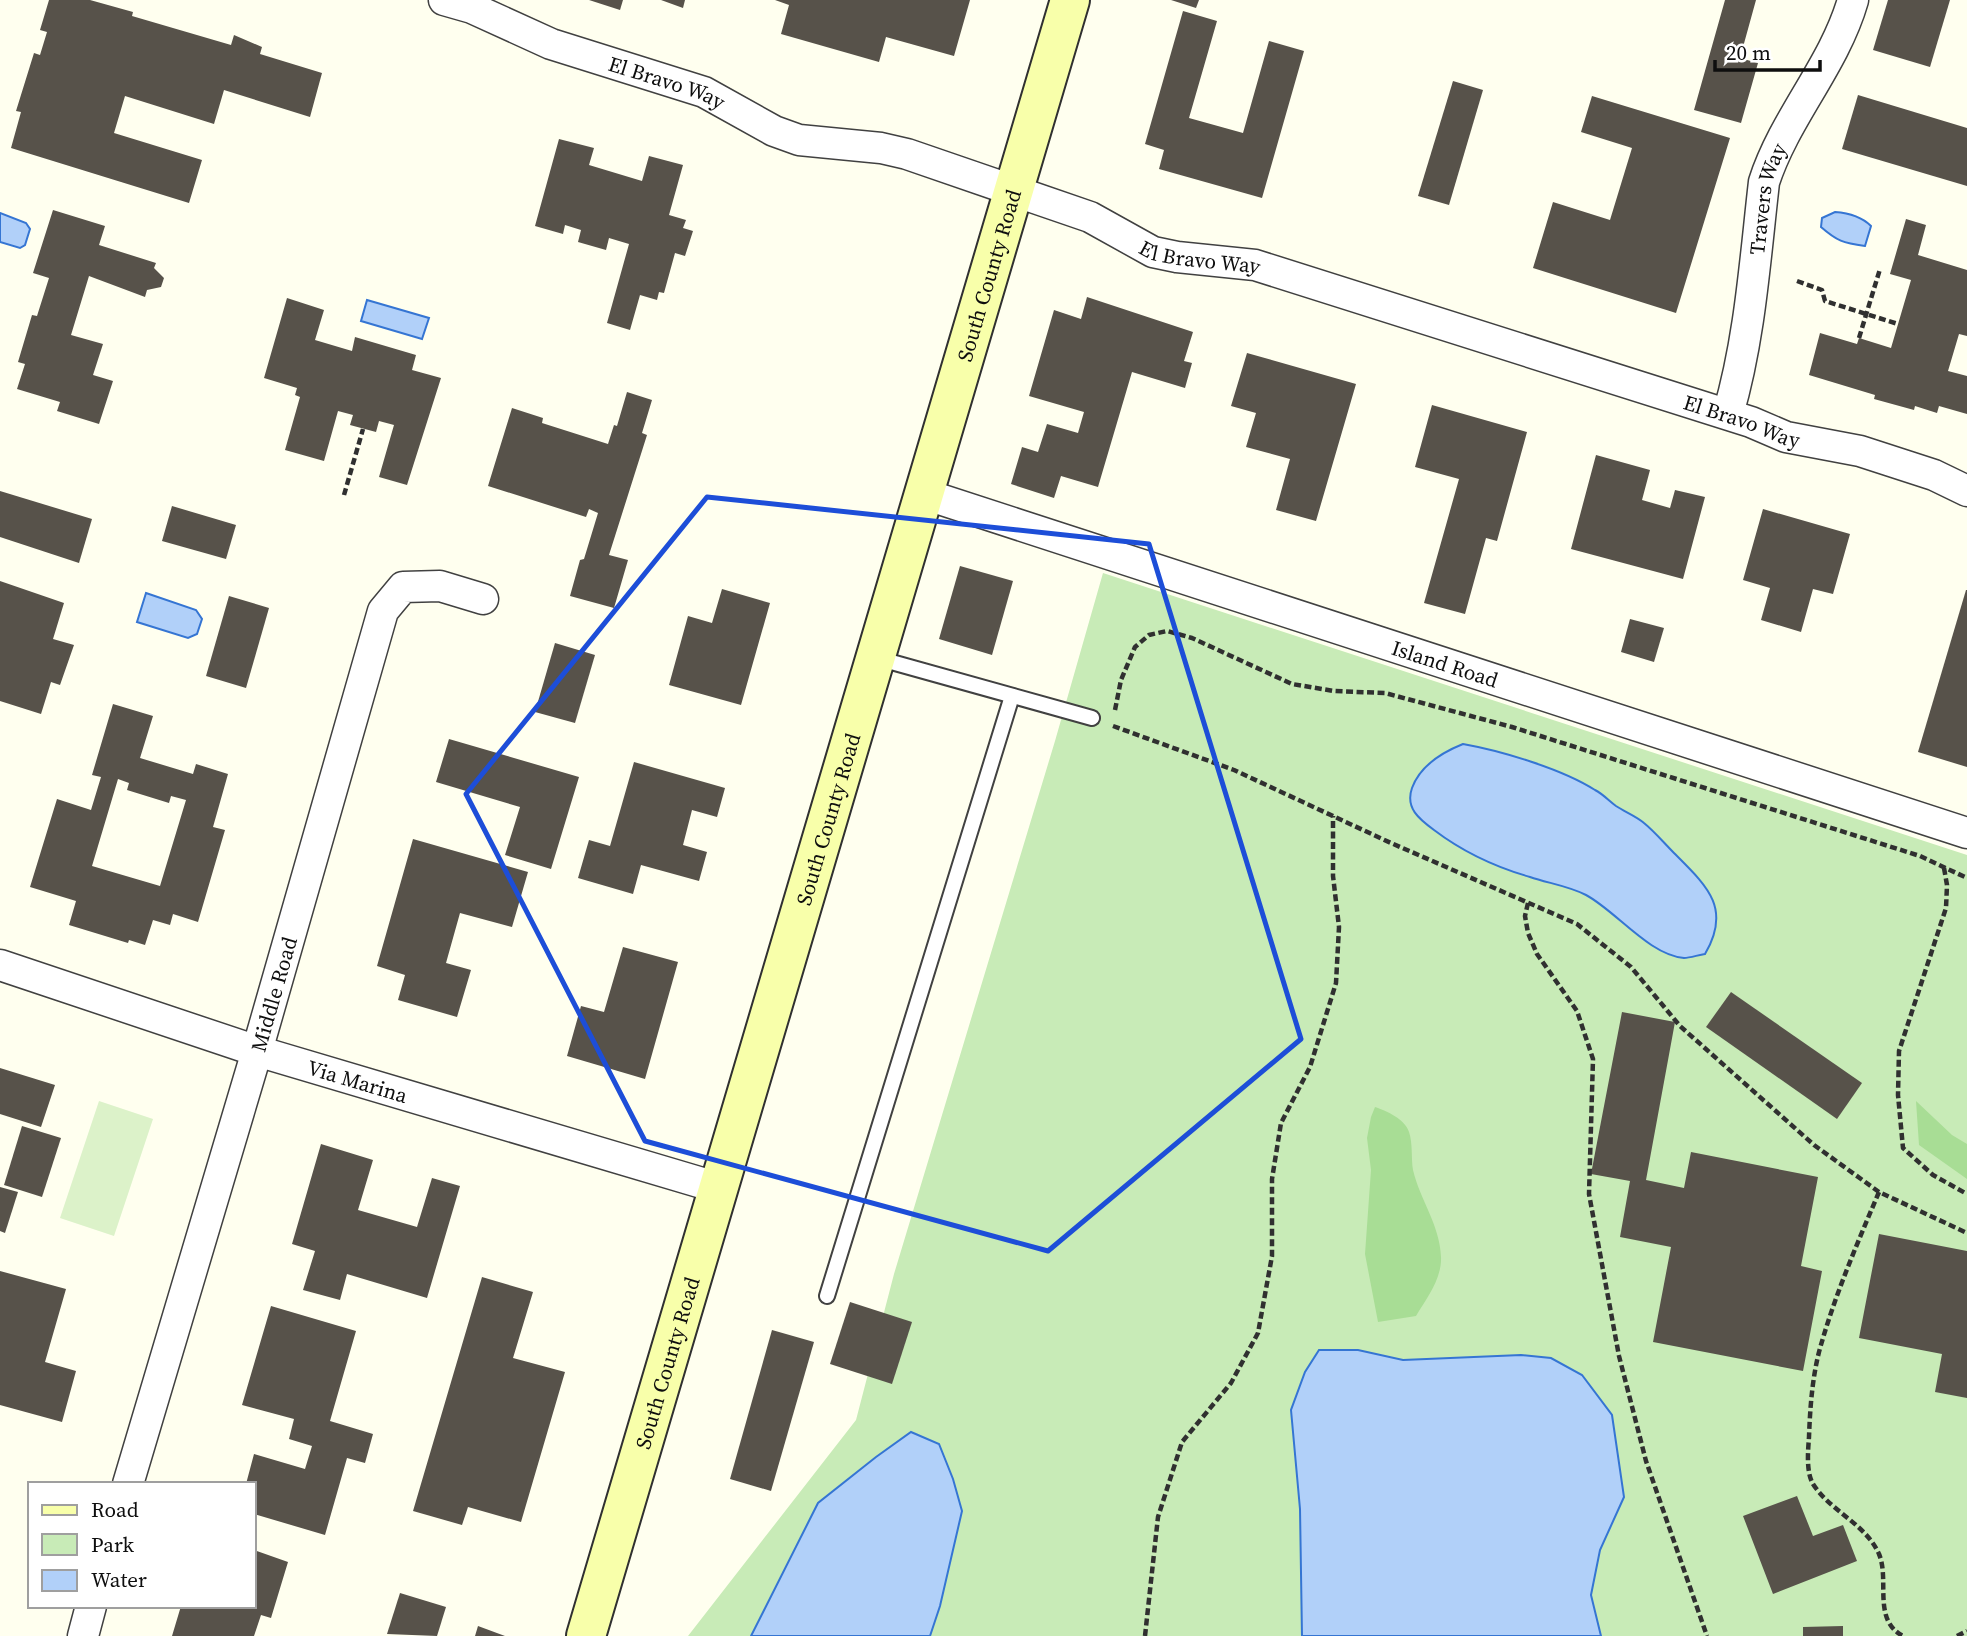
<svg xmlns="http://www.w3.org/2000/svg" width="1967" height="1636" font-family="'Source Serif 4',serif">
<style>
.green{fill:#c8ebb7}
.forest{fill:#a8dd95}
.pitch{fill:#dcf2c9}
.water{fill:#b1d0f9;stroke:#3575d3;stroke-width:2}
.building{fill:#57524a;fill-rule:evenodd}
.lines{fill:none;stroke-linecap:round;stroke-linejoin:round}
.service-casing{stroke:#414141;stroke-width:18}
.minor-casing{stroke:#414141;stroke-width:33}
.secondary-casing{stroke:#303030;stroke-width:42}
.path{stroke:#303030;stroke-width:4.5;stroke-dasharray:7 3.5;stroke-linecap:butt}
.service{stroke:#fff;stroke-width:14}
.minor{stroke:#fff;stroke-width:30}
.secondary{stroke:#f8ffaa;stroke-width:38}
.marked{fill:none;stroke:#1d4ed8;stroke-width:5;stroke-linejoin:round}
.labels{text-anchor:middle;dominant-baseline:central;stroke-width:7;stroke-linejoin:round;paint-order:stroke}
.street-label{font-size:21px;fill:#0e0e0e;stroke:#fff}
</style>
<rect width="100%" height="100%" fill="#ffffef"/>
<polygon class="green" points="1103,573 1967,855 1967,1636 688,1636 856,1420 894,1274 1055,741"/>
<g class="forest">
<polygon points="1916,1101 1952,1135 1967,1144 1967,1179 1919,1145"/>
<path d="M1375,1107C1387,1111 1405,1119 1409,1132C1413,1144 1411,1158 1413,1170C1420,1200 1440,1225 1441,1257C1442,1279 1426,1299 1416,1316L1378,1322L1365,1254L1371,1170L1367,1138L1371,1117Z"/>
</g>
<polygon class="pitch" points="99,1101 153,1119 114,1236 60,1218"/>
<g class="water">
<path d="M1835,212C1849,213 1861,216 1871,226L1865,246C1843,243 1837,241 1821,227L1822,218Z"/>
<polygon points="0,213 26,223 30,229 25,245 20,248 0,242"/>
<polygon points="367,300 429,318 422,339 361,321"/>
<polygon points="146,593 196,610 202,619 197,634 188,638 137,622"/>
<path d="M1463,744C1502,751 1562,769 1595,790C1603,794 1609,801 1616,806C1625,812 1636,816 1644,823C1655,832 1664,843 1674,853C1707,886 1732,908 1705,954C1698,955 1690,958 1684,958C1649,955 1616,911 1586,895C1569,886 1547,883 1530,877C1495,867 1463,852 1434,830C1419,819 1405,808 1412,788C1420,766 1443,752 1463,744Z"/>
<polygon points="1319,1350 1358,1350 1403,1360 1521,1355 1551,1358 1582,1375 1612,1415 1624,1497 1600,1550 1591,1595 1601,1636 1302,1636 1300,1509 1291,1410 1305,1372"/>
<polygon points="911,1432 939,1444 953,1479 962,1511 940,1606 930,1636 751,1636 818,1503 876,1457"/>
</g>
<g class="building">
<polygon points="49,0 90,0 133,12 132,16 231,45 234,35 262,47 260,54 322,73 310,117 224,90 214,124 125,96 114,133 202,160 189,203 11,148 21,112 16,111 34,53 40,55 47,32 40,30"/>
<polygon points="589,0 623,0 620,10"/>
<polygon points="661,0 685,0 683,8"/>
<polygon points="775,0 970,0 954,56 886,37 879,62 781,34 789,5"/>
<polygon points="1171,0 1199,0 1196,8"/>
<polygon points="1725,0 1756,0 1740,58 1758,63 1741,123 1694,110"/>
<polygon points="1888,0 1950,0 1930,67 1873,50"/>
<polygon points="1183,11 1217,21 1189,118 1243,133 1269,41 1304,51 1262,198 1159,169 1164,150 1145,144"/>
<polygon points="1453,81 1483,90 1449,205 1418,196"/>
<polygon points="1858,95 1967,128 1967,186 1842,149"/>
<polygon points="1592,96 1730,138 1676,313 1533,268 1553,202 1610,220 1632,148 1581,132"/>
<polygon points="559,139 594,148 589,165 642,181 649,156 683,165 669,215 686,220 683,228 693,231 685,256 675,253 664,293 659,292 657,300 640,295 630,330 607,323 629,244 609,238 606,250 578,242 581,230 565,225 563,234 535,226"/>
<polygon points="53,210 105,226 99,245 156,263 154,268 164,278 161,287 147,290 145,297 89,276 71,335 103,344 93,375 113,381 99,424 57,411 60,402 17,389 25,364 18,362 32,315 37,316 49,278 33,273"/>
<polygon points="1906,219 1926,225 1918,255 1967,270 1967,336 1959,334 1948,371 1967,376 1967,414 1939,406 1937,413 1915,406 1914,410 1874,399 1875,395 1809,375 1820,333 1857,344 1859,338 1891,348 1911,280 1890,274"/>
<polygon points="1087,297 1193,332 1184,361 1192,363 1185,388 1132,372 1098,487 1061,476 1054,498 1011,484 1022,447 1038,452 1047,424 1078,433 1084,412 1029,396 1054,310 1081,319"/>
<polygon points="287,298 324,310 315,340 352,351 355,337 416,355 412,370 441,378 407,485 379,477 394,425 379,421 376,432 350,425 353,415 338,411 324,461 285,450 300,397 295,395 297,388 264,378"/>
<polygon points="1247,353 1356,384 1316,521 1276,510 1290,459 1246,447 1256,413 1231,406"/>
<polygon points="627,392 652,400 642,433 647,435 609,555 628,560 614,608 570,596 580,560 584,559 598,513 589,509 586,517 488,486 512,408 543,418 542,423 608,444 614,425 617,426"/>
<polygon points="1432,405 1527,432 1497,541 1486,538 1465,614 1424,603 1459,479 1415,467"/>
<polygon points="1596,455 1650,470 1642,500 1670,508 1675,490 1705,497 1683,579 1571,549"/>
<polygon points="0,491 92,519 79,563 0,537"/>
<polygon points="172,506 236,525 226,559 162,541"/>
<polygon points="1763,509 1850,534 1833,594 1813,589 1801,632 1761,620 1770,588 1743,580"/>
<polygon points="960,566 1013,581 992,655 939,639"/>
<polygon points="0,581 64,603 53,639 74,645 60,685 51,682 41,714 0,701"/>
<polygon points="722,589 770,603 741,705 669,685 688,616 712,623"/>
<polygon points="1966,590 1967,590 1967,767 1918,752"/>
<polygon points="229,596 269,608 246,688 206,676"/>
<polygon points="1630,619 1664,628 1654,662 1621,652"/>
<polygon points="555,643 595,655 575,723 535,712"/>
<path d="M113,704L153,716L140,758L193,774L196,764L228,774L213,827L225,830L198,922L173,914L170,925L153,920L145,945L129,940L128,943L69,925L76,901L30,887L57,799L91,810L101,777L92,775ZM118,779L129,783L127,790L169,803L171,796L186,800L160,886L92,866Z"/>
<polygon points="449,739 579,777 551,869 505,855 520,807 436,782"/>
<polygon points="634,762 725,788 717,817 692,810 683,845 707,852 699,881 641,865 633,894 578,878 589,840 610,846"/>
<polygon points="413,839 528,872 512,927 460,913 446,963 471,970 457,1017 398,1000 405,975 377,966"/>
<polygon points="623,947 678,962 645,1079 567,1056 581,1006 604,1012"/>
<polygon points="1731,992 1862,1083 1837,1119 1706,1027"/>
<polygon points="1622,1012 1675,1022 1646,1180 1684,1188 1691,1152 1818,1177 1801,1266 1822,1271 1803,1371 1653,1342 1671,1247 1620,1237 1630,1181 1591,1174"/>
<polygon points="0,1068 55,1085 41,1127 0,1114"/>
<polygon points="22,1126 61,1138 42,1197 4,1185"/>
<polygon points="321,1144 373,1160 358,1210 417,1227 432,1178 460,1186 427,1298 347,1274 340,1300 303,1290 315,1251 292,1244"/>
<polygon points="0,1187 18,1192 5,1233 0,1231"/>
<polygon points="1879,1234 1967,1251 1967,1398 1935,1392 1942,1354 1859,1338"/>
<polygon points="0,1271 66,1289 45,1362 76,1371 62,1422 0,1405"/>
<polygon points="482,1277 533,1292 513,1358 565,1372 521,1522 468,1507 462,1525 413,1511"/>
<polygon points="850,1302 912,1322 892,1384 830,1364"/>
<polygon points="271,1306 356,1331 330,1421 373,1434 365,1463 347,1458 325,1535 254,1514 254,1484 246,1484 254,1454 305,1469 312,1446 289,1439 294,1419 242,1405"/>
<polygon points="772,1330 814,1342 771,1491 730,1479"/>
<polygon points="1797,1496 1813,1536 1843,1525 1857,1561 1773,1594 1743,1516"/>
<polygon points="254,1550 288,1562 271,1618 261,1615 254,1636 172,1636 181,1606 254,1606"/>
<polygon points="400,1593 446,1607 437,1636 387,1634"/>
<polygon points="478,1626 505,1636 475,1636"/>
<polygon points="1843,1626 1843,1636 1803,1636 1803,1627"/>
</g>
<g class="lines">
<defs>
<g id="service">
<polyline points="877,658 1092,718"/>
<polyline points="827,1296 1012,696"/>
</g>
<g id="minor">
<path id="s1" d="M444,0L472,8L551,44L704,92L774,131L799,140L881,148L907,154L1090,217L1153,252L1177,257L1255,265L1751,422L1786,437L1860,451L1934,475L1967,491"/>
<path id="s2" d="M1728,414C1750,339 1755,260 1764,182C1785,117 1834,66 1853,0"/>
<path id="s3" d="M924,494L1967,833"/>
<path id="s4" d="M0,965L257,1051L719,1188"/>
<path id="s5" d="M128,1484L257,1051L383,611L403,587L440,586L483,599"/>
<polyline points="83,1636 91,1606"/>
</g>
<g id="secondary">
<path id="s6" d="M586,1636L1070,0"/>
</g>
</defs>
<use href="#service" class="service-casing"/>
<use href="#minor" class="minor-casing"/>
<use href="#secondary" class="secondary-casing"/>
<g class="path">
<polyline points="1797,281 1822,290 1825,301 1898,324"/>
<polyline points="1859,338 1880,269"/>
<polyline points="344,495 363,429"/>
<polyline points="1115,710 1121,680 1135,647 1149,635 1167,631 1192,638 1292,684 1334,691 1385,693 1512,727 1920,856 1967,878"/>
<polyline points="1113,726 1234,770 1391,843 1577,924 1631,967 1680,1026 1814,1145 1879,1192 1967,1233"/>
<polyline points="1944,868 1947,885 1946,908 1899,1051 1898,1095 1903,1148 1933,1175 1967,1194"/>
<polyline points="1528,903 1525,916 1528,933 1537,954 1577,1011 1593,1059 1589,1194 1619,1356 1646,1461 1707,1636"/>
<path d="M1879,1192C1857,1244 1834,1297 1819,1352C1812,1380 1810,1409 1809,1437C1808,1451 1806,1472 1813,1484C1831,1512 1865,1523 1879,1554C1890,1580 1872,1620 1903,1636"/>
<polyline points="1145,1636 1158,1517 1182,1442 1231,1383 1258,1333 1272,1256 1272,1179 1281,1123 1310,1067 1336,983 1339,927 1333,876 1333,816"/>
<polyline points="1957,1636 1967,1631"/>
</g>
<use href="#service" class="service"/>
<use href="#minor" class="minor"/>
<use href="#secondary" class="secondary"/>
</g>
<path class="marked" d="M707,497L1149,544L1301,1039L1048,1251L645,1141L466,794Z"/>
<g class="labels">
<g class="street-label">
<text stroke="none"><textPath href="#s1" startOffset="238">El Bravo Way</textPath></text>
<text stroke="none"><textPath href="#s2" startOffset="219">Travers Way</textPath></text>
<text stroke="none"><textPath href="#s1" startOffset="805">El Bravo Way</textPath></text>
<text stroke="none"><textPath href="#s6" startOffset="1419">South County Road</textPath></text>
<text stroke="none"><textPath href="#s1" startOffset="1372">El Bravo Way</textPath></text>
<text stroke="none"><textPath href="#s3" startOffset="548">Island Road</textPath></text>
<text stroke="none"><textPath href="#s6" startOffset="852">South County Road</textPath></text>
<text stroke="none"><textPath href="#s5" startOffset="511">Middle Road</textPath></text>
<text stroke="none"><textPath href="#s4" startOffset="376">Via Marina</textPath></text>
<text stroke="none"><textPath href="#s6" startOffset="285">South County Road</textPath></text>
</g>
</g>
<rect x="28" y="1482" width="228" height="126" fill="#ffffff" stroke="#9f9f9f" stroke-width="2"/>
<rect x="42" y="1505" width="35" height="10" fill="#f8ffaa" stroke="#9f9f9f" stroke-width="2"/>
<text x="91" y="1517" font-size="21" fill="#0e0e0e">Road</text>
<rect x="42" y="1534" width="35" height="21" fill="#c8ebb7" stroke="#9f9f9f" stroke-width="2"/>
<text x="91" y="1552" font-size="21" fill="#0e0e0e">Park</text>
<rect x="42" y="1570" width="35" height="21" fill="#b1d0f9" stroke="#9f9f9f" stroke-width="2"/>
<text x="91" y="1587" font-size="21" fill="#0e0e0e">Water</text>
<path d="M1715 60v10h105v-10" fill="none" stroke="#0e0e0e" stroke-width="3.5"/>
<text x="1726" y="60" font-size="21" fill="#0e0e0e" stroke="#ffffff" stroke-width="5" paint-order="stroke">20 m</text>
</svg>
